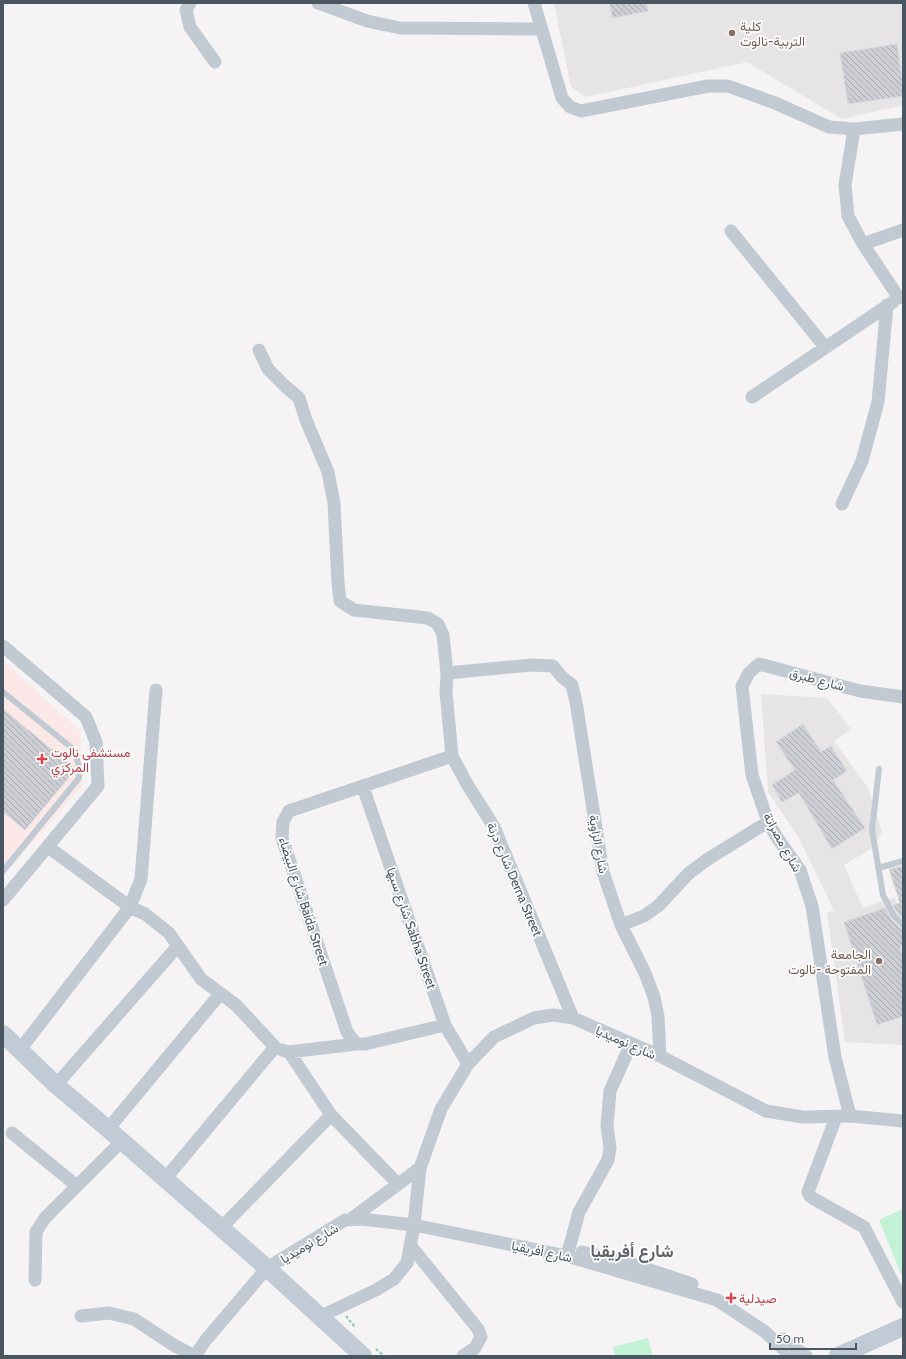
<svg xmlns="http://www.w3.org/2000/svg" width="906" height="1359" font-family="Cabin,Vazirmatn,sans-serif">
  <defs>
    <pattern id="building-back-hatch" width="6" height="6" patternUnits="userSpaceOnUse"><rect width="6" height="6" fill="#cdcfd5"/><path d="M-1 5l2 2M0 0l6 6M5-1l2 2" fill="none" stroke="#a8abb0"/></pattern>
  </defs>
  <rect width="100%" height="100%" fill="#f5f3f3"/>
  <path fill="#e6e4e5" d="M554 3H903V105L842 119 747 62 586 97 571 87Z
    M761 694 827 698 851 729 834 741 868 788 882 832 874 847 844 865 863 908 895 897 903 922V1045L845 1042 827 912 834 911 799 838 768 792Z"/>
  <path fill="#fce8e6" d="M3 661 80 731 82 786 3 876Z"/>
  <path fill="#c3f1d5" d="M903 1209V1279L879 1220Z
    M648 1338 653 1356H615L613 1347Z"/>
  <path fill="url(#building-back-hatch)" stroke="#d7d9de" d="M610 3H646L648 11 612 18Z
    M897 44 903 86V96L848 104 840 53Z
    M3 709 74 768 75 770 25 830 3 812Z
    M803 724 821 752 831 746 847 771 833 780 865 828 832 849 799 793 782 802 772 785 795 770 776 742Z
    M903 866V919L898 913 893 905 900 903 889 869Z
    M885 908 891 919 900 928 903 929V946L900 947 903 957V1016L877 1025 844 922Z"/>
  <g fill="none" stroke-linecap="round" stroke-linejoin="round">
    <path stroke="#7ad0a6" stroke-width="2" stroke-dasharray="3 2" stroke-linecap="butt" d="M346 1316 355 1327
      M376 1349 384 1356"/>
    <path stroke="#c1cad2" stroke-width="6" d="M3 692 72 748C78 758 80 766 79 778L3 871
      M879 769 872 830 883 895 894 916 903 925
      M878 868 903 861"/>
    <path stroke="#c1cad2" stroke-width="13" d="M190 3 186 10 190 27 215 62
      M318 3 367 21 400 28 541 29
      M534 3 562 98 570 107 581 111 708 86H728L775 103 829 127 854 129 903 124
      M854 129 845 185 848 216 863 244 899 298
      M731 231 825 347
      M863 244 903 230
      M259 350 268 369 285 386 299 398 306 420 328 472 334 503 338 583 340 601 354 610 428 618 438 624 443 635 447 673 446 692 452 756 467 784 494 827 573 1018
      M752 397 893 302
      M842 504 862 461 878 402 887 305
      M3 646 86 717 96 742 98 786 3 900
      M447 673 532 665 553 666 562 677 572 685 576 702 603 872 621 925 645 973 654 997 658 1016 660 1056
      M363 787 445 1025 468 1064
      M48 847 130 907 145 914 169 933 201 979 236 1005 275 1047 165 1179
      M621 925 644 916 658 906 689 873 708 859 768 822
      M445 1025 365 1044H356L347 1032 282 838 283 822 289 811 452 756
      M282 1050 289 1052 356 1044
      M19 1051 130 907 141 879 156 690
      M289 1052 331 1115 398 1184
      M56 1085 177 947
      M850 1116 835 1057 812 906 800 870 778 839 768 822 752 775 742 686 749 673 759 664 860 691 903 697
      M836 1117 808 1192 810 1196 814 1199 864 1227 903 1302
      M108 1129 220 994
      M12 1133 77 1186
      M351 1219 420 1168
      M221 1228 331 1115
      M410 1245 478 1329 481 1337 475 1348 463 1356
      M582 1252 626 1262 692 1284
      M567 1256 579 1212 608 1160 610 1148 607 1126 610 1091 631 1044
      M35 1280 36 1232 45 1218 122 1141
      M81 1316 109 1313 134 1319 172 1344 194 1356
      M319 1317 376 1290 394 1279 407 1263 414 1225 420 1168 441 1109 468 1064 494 1037 534 1018 553 1015 573 1018 660 1056 766 1111 803 1117 850 1116 903 1121
      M783 1339 806 1356
      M195 1356 205 1341 267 1268 345 1220 361 1219 414 1225 567 1256 717 1300 764 1331 791 1356"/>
    <path stroke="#c1cbd6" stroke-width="18" d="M3 1034 56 1085 108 1129 267 1268 363 1356
      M838 1356 903 1327"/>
  </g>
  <g fill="#8d6e63" stroke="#fff" stroke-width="1.5">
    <circle cx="732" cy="33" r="4"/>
    <circle cx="879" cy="961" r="4"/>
  </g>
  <g fill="#e0444e" stroke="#fff" stroke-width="1.5">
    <path d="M40 753h4v4h4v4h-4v4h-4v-4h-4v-4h4z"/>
    <path d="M729 1292h4v4h4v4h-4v4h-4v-4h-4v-4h4z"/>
  </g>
  <g text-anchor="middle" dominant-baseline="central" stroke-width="3.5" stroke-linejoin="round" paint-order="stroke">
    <g font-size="13" fill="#785e54" stroke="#fff" text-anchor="start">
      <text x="740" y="26">كلية<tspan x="740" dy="15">التربية-نالوت</tspan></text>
      <text x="871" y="954" text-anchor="end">الجامعة<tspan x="871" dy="15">المفتوحة -نالوت</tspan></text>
    </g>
    <g font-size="13" fill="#4a5661" stroke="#fff">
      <text transform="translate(817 679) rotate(15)">شارع طبرق</text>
      <text transform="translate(783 842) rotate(61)">شارع مصراتة</text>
      <text transform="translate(599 844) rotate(80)">شارع الزاوية</text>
      <text transform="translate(515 879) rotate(67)">شارع درنة Derna Street</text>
      <text transform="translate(304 901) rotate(72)">شارع البيضاء Baida Street</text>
      <text transform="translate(412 928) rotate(71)">شارع سبها Sabha Street</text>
      <text transform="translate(626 1042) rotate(24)">شارع نوميديا</text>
      <text transform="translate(309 1243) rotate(-31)">شارع نوميديا</text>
      <text transform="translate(542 1251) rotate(12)">شارع أفريقيا</text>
    </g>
    <g font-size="13" fill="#be3a42" stroke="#fff" text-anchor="start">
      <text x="51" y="752">مستشفى نالوت<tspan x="51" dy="15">المركزي</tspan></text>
      <text x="739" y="1298">صيدلية</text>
    </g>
    <g font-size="17" font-weight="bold" fill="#5f6368" stroke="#fff">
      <text x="632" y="1251">شارع أفريقيا</text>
    </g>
  </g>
  <rect width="906" height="1359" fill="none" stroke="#4a5661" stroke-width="8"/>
  <path d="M770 1343v6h86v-6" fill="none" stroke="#4a5661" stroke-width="2"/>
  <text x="776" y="1343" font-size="12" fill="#4a5661" stroke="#ffffff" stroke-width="3" paint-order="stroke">50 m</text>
</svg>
